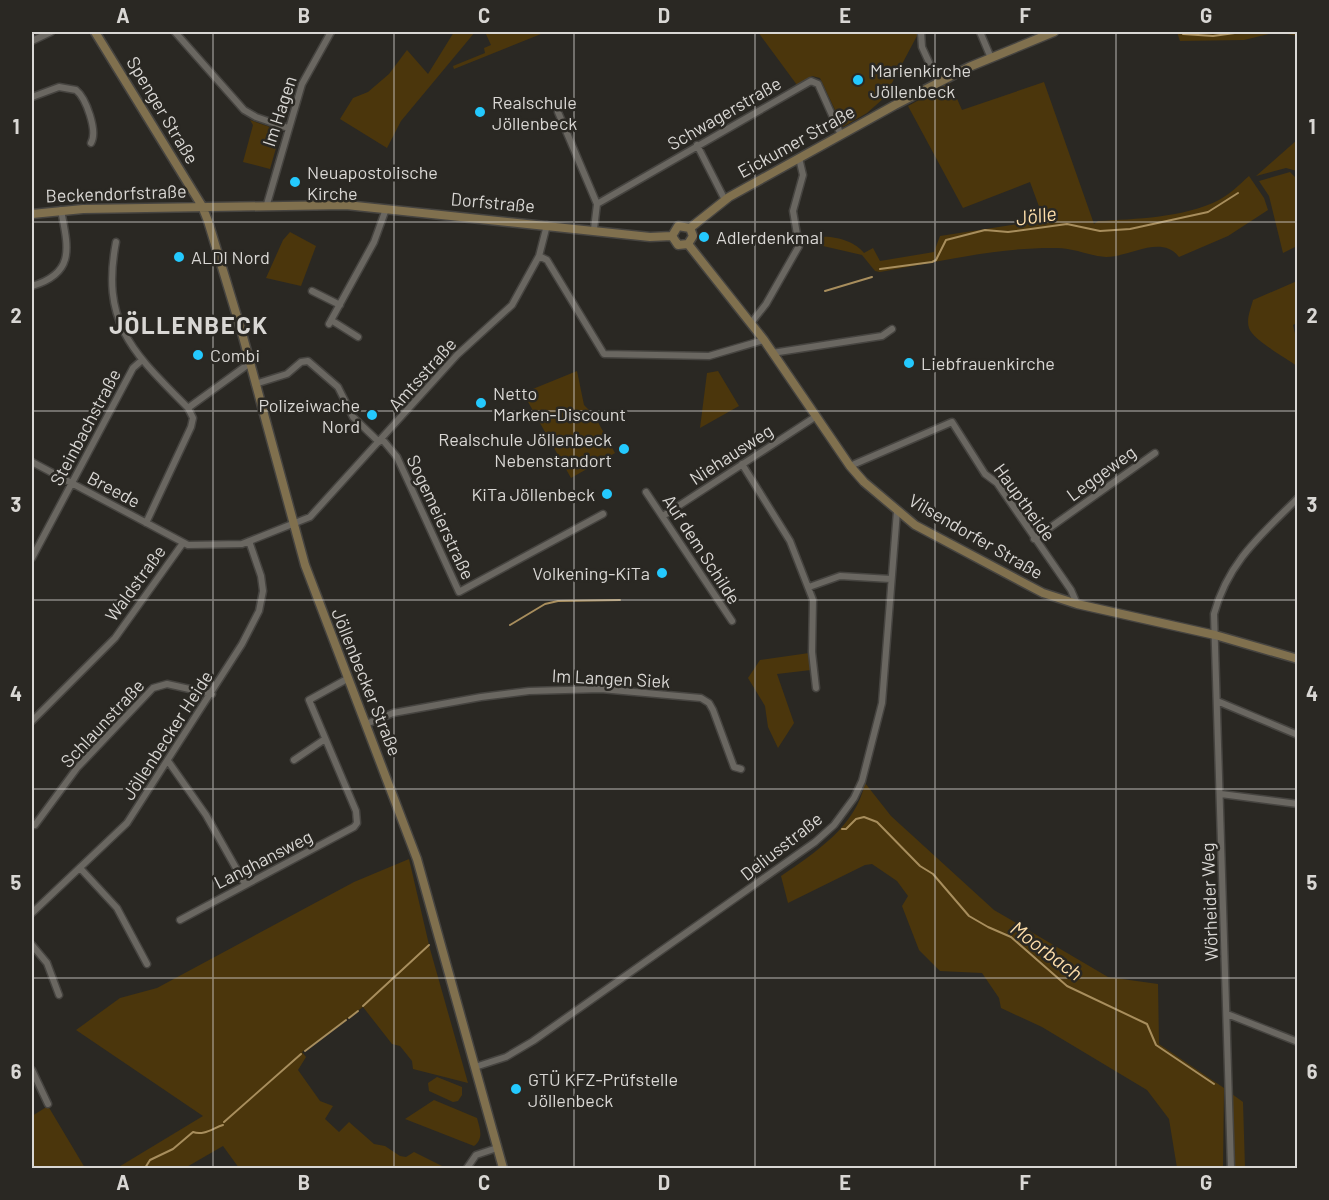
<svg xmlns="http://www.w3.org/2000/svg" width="1329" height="1200" font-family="Barlow,sans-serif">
  <rect width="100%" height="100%" fill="#2a2823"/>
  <path fill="#4b360c" d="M454 32H475L401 121 387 148 340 119 353 98 368 92 389 74 407 50 428 74Z
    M485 32H546L454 69 453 66 485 53 484 48 491 45Z
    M758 32H919L884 98 867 113 843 127 820 78 812 76 797 85Z
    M1177 32H1297L1298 36 1277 32 1244 40 1180 41Z
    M1044 82 1094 224 1098 221C1136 219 1183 218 1219 200 1230 194 1239 185 1249 176L1264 198 1268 210 1228 236 1179 257C1161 234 1130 257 1106 257 1090 256 1074 248 1057 248 998 247 938 262 880 272L875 271 862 255 810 243 808 240C824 232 854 239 864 253L873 248 880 261 934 252 940 236 1044 220 1030 182 963 208 908 106 950 83 962 110Z
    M250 120 270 127 277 133 278 141 270 169 243 162 253 125Z
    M1297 140V171L1286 168 1256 176Z
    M1290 172 1297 179V246L1283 253 1269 196 1259 181Z
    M290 232 316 246 301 286 266 278 283 240Z
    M1297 281V323L1293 325 1297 342V366C1286 358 1253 340 1249 328 1246 319 1251 308 1253 300Z
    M577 371 584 405 594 415 615 453 571 478 523 393Z
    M718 371 739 406 700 428 707 373Z
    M809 653 811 670 777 674 794 723 778 748 768 727 765 706 748 678 760 660Z
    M865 783 891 816 994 910 1108 977 1158 984 1159 1044 1224 1088 1223 1168H1177L1169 1119 1147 1090 1042 1027 1001 1008 999 998 982 973 940 971 919 950 902 906 908 896 897 881 872 864 865 865 788 903 781 876C816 852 856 826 865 783Z
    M409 859 430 949 468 1083 413 1069 412 1061 400 1046 392 1044 363 1007 302 1052 306 1057 298 1070 320 1101 333 1106 325 1119 339 1132 349 1122 374 1144 385 1146 400 1156 406 1157 414 1152 446 1168H239L223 1146 185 1168H117L203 1116 76 1030 120 998 157 988 354 882Z
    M437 1077 462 1087V1095L458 1101 453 1102 429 1091 428 1083Z
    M1232 1094 1243 1102 1245 1168H1235Z
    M434 1100 477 1118C480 1129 484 1138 474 1146L405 1119Z
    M48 1106 85 1168H32V1116Z"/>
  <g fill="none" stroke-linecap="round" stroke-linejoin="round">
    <path stroke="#a88e5d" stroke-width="2" d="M1183 34 1213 36 1242 32
      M880 269 932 262 936 260 946 240 985 230 1008 232 1067 224 1100 231 1130 229 1208 212 1238 193
      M825 291 872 277
      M510 625 545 604 558 601 620 600
      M842 829H846L856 819 864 817 877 822 920 866 933 874 969 916 988 927 1011 937 1067 986 1147 1024 1156 1045 1214 1084
      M363 1006 429 945
      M349 1018 358 1011
      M305 1051 346 1020
      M224 1122 301 1054
      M145 1168 150 1160 173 1149 193 1132C204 1136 213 1128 223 1125"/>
    <defs>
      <path id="street" d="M175 32 244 110 256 117 288 128
        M921 32 922 47 938 82
        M980 32 991 58
        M32 41 51 32
        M32 97 59 87 76 90C86 98 98 131 91 143
        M558 112 597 204 594 229
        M697 145 725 200
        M267 204 302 84 331 32
        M597 204 811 81 818 84 841 135
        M116 242C100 325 135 354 188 408L193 418 191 427 146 523
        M539 256 547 260 604 354 709 356 764 340
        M32 286C76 273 68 247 61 210
        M312 291 340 305
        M331 320 358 337
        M751 323 766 304 799 246 793 211 803 175 799 158
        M329 324 374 242 386 209
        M772 353 882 336 892 329
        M255 384 287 374 301 362 308 361 338 387 353 417 379 442
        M188 408 250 363
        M382 439 397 457 459 592 603 514
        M32 462 188 545 242 544 310 517 457 355 512 305 539 256 547 225
        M742 464 790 541 813 600 812 652 816 688
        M850 466 952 422 985 474 997 483 1071 590 1077 604
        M646 492 732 621
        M663 516 815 417
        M1034 539 1155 453
        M32 558 133 368 141 361
        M809 587 840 576 891 579
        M1217 701 1298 735
        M32 721 115 638 183 543
        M366 724 393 713 481 697 529 691 601 689 701 698 709 703 713 710 734 767 741 769
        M294 760 325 739
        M168 761 206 815 245 884
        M1221 794 1298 804
        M35 825 77 768 153 688 167 684 212 694
        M80 868 117 908 147 964
        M32 913 127 823 242 644 259 611 263 591 261 576 249 541
        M180 920 354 827 357 823 356 811 309 700 347 679
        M32 945 47 963 59 995
        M1227 1014 1298 1042
        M475 1067 506 1057 533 1041 815 842 834 825 854 798 862 781 882 703 897 511
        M32 1070 48 1104
        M467 1168 476 1155 497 1148
        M1231 1168 1214 614C1228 562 1261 535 1298 498"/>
      <path id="secondary" d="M95 32 202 206 208 221 242 333 305 565 417 859 503 1168
        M32 214 83 209 346 205 650 237 672 236
        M690 228 729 197 895 105 969 67 1054 32
        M672 236 678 226 690 228
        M672 236 678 245 688 244
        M688 244 764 340 850 466 864 482 915 525 1043 593 1077 604 1215 635 1298 659
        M688 244 693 236 690 228"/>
    </defs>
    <use href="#street" stroke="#464440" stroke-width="9"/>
    <use href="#secondary" stroke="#464440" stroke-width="11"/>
    <use href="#street" stroke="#6a6761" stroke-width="6"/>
    <use href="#secondary" stroke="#80704e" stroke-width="8"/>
  </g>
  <path fill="none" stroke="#d9d7d4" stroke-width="1.5" stroke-opacity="0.55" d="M213 32V1168M394 32V1168M574 32V1168M755 32V1168M935 32V1168M1116 32V1168M32 222H1298M32 411H1298M32 600H1298M32 789H1298M32 978H1298"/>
  <g fill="#24c9fe" stroke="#2a2823" stroke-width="2">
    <circle cx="858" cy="80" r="6"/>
    <circle cx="480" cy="112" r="6"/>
    <circle cx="295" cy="182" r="6"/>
    <circle cx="704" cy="237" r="6"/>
    <circle cx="179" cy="257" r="6"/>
    <circle cx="198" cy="355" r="6"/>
    <circle cx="909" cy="363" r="6"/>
    <circle cx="481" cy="403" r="6"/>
    <circle cx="372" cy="415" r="6"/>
    <circle cx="624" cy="449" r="6"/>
    <circle cx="607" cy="494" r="6"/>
    <circle cx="662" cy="573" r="6"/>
    <circle cx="516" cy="1089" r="6"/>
  </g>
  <g text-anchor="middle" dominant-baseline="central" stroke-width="5" stroke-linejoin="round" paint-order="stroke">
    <g font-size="18" fill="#d9d7d4" stroke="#2a2823" text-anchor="start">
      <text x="870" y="70">Marienkirche<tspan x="870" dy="21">Jöllenbeck</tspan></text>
      <text x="492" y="102">Realschule<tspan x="492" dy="21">Jöllenbeck</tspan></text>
      <text x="307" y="172">Neuapostolische<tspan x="307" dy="21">Kirche</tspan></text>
      <text x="716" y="237">Adlerdenkmal</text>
      <text x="191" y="257">ALDI Nord</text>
      <text x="210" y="355">Combi</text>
      <text x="921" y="363">Liebfrauenkirche</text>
      <text x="493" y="393">Netto<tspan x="493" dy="21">Marken-Discount</tspan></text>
      <text x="360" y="405" text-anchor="end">Polizeiwache<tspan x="360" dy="21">Nord</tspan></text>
      <text x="612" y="439" text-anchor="end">Realschule Jöllenbeck<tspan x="612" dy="21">Nebenstandort</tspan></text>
      <text x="595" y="494" text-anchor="end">KiTa Jöllenbeck</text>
      <text x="650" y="573" text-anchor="end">Volkening-KiTa</text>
      <text x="528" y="1079">GTÜ KFZ-Prüfstelle<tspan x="528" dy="21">Jöllenbeck</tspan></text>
    </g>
    <g font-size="18" fill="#d9d7d4" stroke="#2a2823">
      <text transform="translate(163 110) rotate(59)">Spenger Straße</text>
      <text transform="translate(279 111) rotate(-72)">Im Hagen</text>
      <text transform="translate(724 113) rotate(-30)">Schwagerstraße</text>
      <text transform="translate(796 141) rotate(-29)">Eickumer Straße</text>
      <text transform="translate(116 193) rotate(-2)">Beckendorfstraße</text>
      <text transform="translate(493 202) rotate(5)">Dorfstraße</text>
      <text transform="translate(422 374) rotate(-48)">Amtsstraße</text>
      <text transform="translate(85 427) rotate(-62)">Steinbachstraße</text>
      <text transform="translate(731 454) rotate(-33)">Niehausweg</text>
      <text transform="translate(1101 473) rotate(-36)">Leggeweg</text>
      <text transform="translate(114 489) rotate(28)">Breede</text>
      <text transform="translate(1025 502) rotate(54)">Hauptheide</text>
      <text transform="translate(441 517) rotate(65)">Sogemeierstraße</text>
      <text transform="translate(976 536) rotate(30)">Vilsendorfer Straße</text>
      <text transform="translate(702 549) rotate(57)">Auf dem Schilde</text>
      <text transform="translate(135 583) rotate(-54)">Waldstraße</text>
      <text transform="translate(611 678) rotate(3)">Im Langen Siek</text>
      <text transform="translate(367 682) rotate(68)">Jöllenbecker Straße</text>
      <text transform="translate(102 723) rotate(-47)">Schlaunstraße</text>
      <text transform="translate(167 735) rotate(-57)">Jöllenbecker Heide</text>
      <text transform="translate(781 846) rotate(-38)">Deliusstraße</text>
      <text transform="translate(263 859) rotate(-27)">Langhansweg</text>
      <text transform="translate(1209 902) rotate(-92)">Wörheider Weg</text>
    </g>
    <g font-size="20" font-style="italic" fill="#fedeaa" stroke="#2a2823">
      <text transform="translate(1036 215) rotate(-8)">Jölle</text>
      <text transform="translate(1047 950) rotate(37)">Moorbach</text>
    </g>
    <g font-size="24" font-weight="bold" letter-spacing="1.5" fill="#d9d7d4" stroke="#2a2823">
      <text x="189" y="324">JÖLLENBECK</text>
    </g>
  </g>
  <rect width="1329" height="1200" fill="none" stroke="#2a2823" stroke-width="66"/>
  <rect x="33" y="33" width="1263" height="1134" fill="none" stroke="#d9d7d4" stroke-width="2"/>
  <g font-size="20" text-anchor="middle" font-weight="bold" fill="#d9d7d4">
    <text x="123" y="23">A</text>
    <text x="304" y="23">B</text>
    <text x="484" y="23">C</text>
    <text x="664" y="23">D</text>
    <text x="845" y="23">E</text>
    <text x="1025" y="23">F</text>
    <text x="1206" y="23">G</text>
    <text x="16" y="134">1</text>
    <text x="1312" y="134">1</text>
    <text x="16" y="323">2</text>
    <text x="1312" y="323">2</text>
    <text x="16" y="512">3</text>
    <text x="1312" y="512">3</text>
    <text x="16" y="701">4</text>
    <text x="1312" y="701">4</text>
    <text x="16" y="890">5</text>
    <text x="1312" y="890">5</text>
    <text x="16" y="1079">6</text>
    <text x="1312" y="1079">6</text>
    <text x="123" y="1190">A</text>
    <text x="304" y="1190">B</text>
    <text x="484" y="1190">C</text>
    <text x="664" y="1190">D</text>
    <text x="845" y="1190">E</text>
    <text x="1025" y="1190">F</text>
    <text x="1206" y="1190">G</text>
  </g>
</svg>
